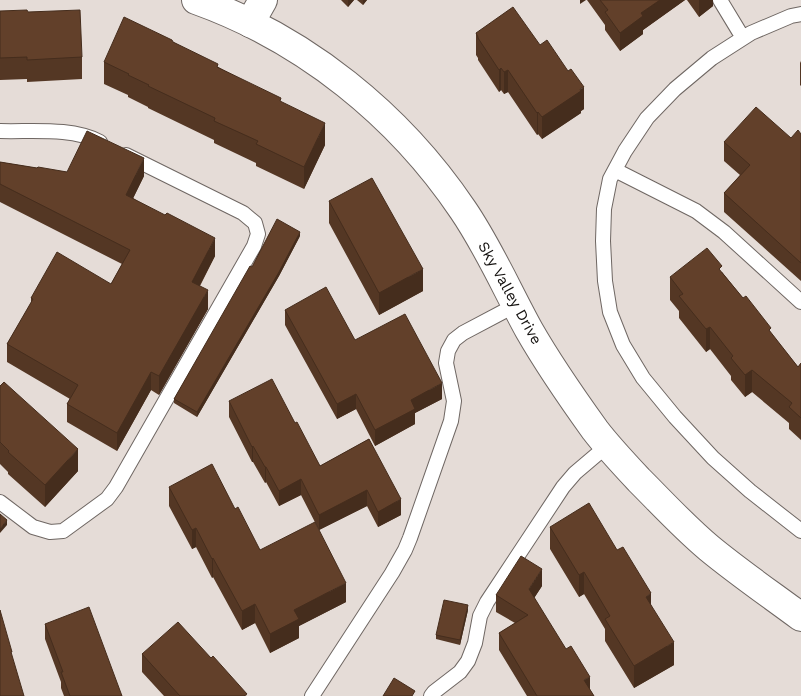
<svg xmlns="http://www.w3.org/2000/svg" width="801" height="696" font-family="'Work Sans',sans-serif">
  <rect width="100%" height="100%" fill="#e5dcd7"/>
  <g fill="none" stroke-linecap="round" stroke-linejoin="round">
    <defs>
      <path id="lane" d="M720 0 743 38
        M801 14 791 16 751 33 712 58 675 89 647 118 625 151 610 179 604 209 603 241 605 281 610 312 623 345 643 378 675 417 713 458 750 491 801 531
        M0 131C32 132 71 127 100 142
        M615 170 696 211 724 232 801 302
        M0 502 33 527 50 532 63 531 107 499 116 487 254 246 258 234 255 223 243 213 126 155
        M312 696 392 573 405 550 410 538 451 421 454 401 446 363 448 351 454 340 463 333 516 305
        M431 696 434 692 460 672 468 661 475 643 480 616 487 602 563 487 575 473 608 445"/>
      <path id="street" d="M250 23 263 0"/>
      <path id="secondary" d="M196 0C305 39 399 115 463 210 489 248 507 290 529 330 549 365 572 398 595 430 608 447 624 464 639 480 662 503 684 527 709 548 738 572 770 594 801 617"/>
    </defs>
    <use href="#lane" stroke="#6f6763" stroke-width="16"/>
    <use href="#street" stroke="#6f6763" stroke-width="30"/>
    <use href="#secondary" stroke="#6f6763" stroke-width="30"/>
    <use href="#lane" stroke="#fff" stroke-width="14"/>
    <use href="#street" stroke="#fff" stroke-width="28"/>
    <use href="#secondary" stroke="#fff" stroke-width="28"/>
  </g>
  <path fill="#543724" d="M341 0H354L348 7Z
    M357 0H367L363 5Z
    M587 0H685L643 30V34L620 51 605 30V25Z
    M687 0H713V6L699 17Z
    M0 11 28 12 82 57V79L27 82V79L0 80Z
    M476 33 584 109 581 111V113L542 139 538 134 537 135 508 92 504 94 501 90 499 92 478 60V58L476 55Z
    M173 42 281 102 325 145 304 189 256 166V163L214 143V140L148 108V107L128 97V95L104 84V62Z
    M801 61V86L800 85V63Z
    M801 134V281L724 212V193L740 175 724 161V142L791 138Z
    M0 162 37 168 67 172 144 176 133 198 215 256 200 286 208 309 159 395 151 390 117 451 67 422V404L70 399 7 362V344L31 303V298L111 284 122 264 0 202Z
    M329 201 423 291 379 315 329 223Z
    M300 236 279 276 197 417 174 403V399L252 267Z
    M722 272 798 367 801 363V440L789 429V423L752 392 745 397 731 380V376L710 349 706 352 679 318V311L670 300V277Z
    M285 310 355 340 442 399 415 413V424L375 446 356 409 337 419 285 325Z
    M0 386 78 471 45 507 8 474V472L0 464Z
    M229 401 295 423 320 466 369 439 401 515 378 527 367 506 319 530 301 495 279 506 266 482 265 483 253 462H252L229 417Z
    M169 487 235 509 260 550 346 602 299 626V638L270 653 255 623 242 630 213 577 212 578 196 547 192 549 169 506Z
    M550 527 617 550 651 605 674 665 634 688 605 641V629L584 594 579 597 550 549Z
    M542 586 534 598 594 696H527L499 650V633L515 623 496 612V595Z
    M468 610 460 645 436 639V635Z
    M45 624 122 696H64L61 688V682L45 639Z
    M142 654 247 696H164L142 672Z"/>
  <path fill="#452d1d" d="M348 0H354L348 7Z
    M363 0H367L363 5Z
    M580 0H586L580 4Z
    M660 0H685L643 30V34L620 51V33L641 13Z
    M699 0H713V6L699 17Z
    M501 68V90L499 92V70Z
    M508 70V92L504 94V72Z
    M584 87V109L581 111V113L542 139V117Z
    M538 112V134L537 135V113Z
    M325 123V145L304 189V167Z
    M144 158V176L126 213V195Z
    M300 232V236L279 276 197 417V412Z
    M215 238V256L192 300V282Z
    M423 269V291L379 315V293Z
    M208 290V309L159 395V376Z
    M710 327V349L706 352V329Z
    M752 370V392L745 397V375Z
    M151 372V390L117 451V433Z
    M442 383V399L415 413V424L375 446V430L411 400Z
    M356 394V409L337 419V404Z
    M253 446V462H252V447Z
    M78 449V471L45 507V485Z
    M265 467H266V482L265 483Z
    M301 479V495L279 506V491Z
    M367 490V506L319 530V515Z
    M401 499V515L378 527V512Z
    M7 520V525L0 533V529Z
    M196 528V547L192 549V530Z
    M213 558V577L212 578V559Z
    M542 569V586L529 606V589Z
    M584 572V594L579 597V575Z
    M346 583V602L299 626V638L270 653V634L294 610Z
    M651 593V615L646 597Z
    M255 604V623L242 630V611Z
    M468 605V610L460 645V640Z
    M674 642V665L634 688V666Z
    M590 677V694L584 680Z"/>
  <path fill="#62402a" stroke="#452d1d" d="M600 0H660L641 13 643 16 620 33 605 12 608 10Z
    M513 7 540 45 547 40 568 71 571 69 584 87 580 89 581 91 542 117 538 112 537 113 508 70 504 72 501 68 499 70 478 38V37L476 33Z
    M27 10 28 12 80 10 82 57 27 60V57L0 58V11Z
    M124 17 172 40 173 42 218 64 217 67 281 98 280 101 325 123 304 167 256 144 258 141 214 121 215 118 148 86 149 85 128 75 129 74 104 62Z
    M756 107 791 138 798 130 801 134V263L724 193 750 165 724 142Z
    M87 131 144 158 126 195 165 215 167 213 215 238 192 282 208 290 159 376 151 372 117 433 67 404 78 385 7 344 33 299 31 298 57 252 111 284 130 250 0 184V162L37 168 38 167 67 172Z
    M372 178 423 269 379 293 329 201Z
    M277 219 300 232 279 272 197 412 174 399 250 266 252 267Z
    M707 248 722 266 719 269 743 298 746 296 771 328 769 330 798 367 801 363V418L789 407 792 403 752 370 745 375 731 358 733 356 710 327 706 329 679 296 683 294 670 277Z
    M326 287 355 340 405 314 442 383 411 400 415 409 375 430 356 394 337 404 285 310Z
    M272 379 295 423 297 422 320 466 369 439 401 499 378 512 367 490 319 515 301 479 279 491 266 467H265L253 446 252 447 229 401Z
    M4 382 78 449 45 485 8 452 9 451 0 442V386Z
    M212 464 235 509 238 507 260 550 315 522 346 583 294 610 299 619 270 634 255 604 242 611 213 558 212 559 196 528 192 530 169 487Z
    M589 503 617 550 623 547 651 593 646 597 674 642 634 666 605 619 610 616 584 572 579 575 550 527Z
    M0 514 7 520 0 529Z
    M521 556 542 569 529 589 566 649 571 646 590 677 584 680 594 696H537L499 633 528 615 496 595Z
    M444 600 468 605 460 640 436 635Z
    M89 607 122 696H70L61 672H63L45 624Z
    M0 610 12 652H11L24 696H0Z
    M178 622 211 658 213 656 247 694 244 696H180L142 654Z
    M394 678 415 691 412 696H383Z"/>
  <g text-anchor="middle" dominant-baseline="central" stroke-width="5" stroke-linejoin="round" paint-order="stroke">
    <g font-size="15" fill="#14110f" stroke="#fff">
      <text transform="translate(510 293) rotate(61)">Sky Valley Drive</text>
    </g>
  </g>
</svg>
